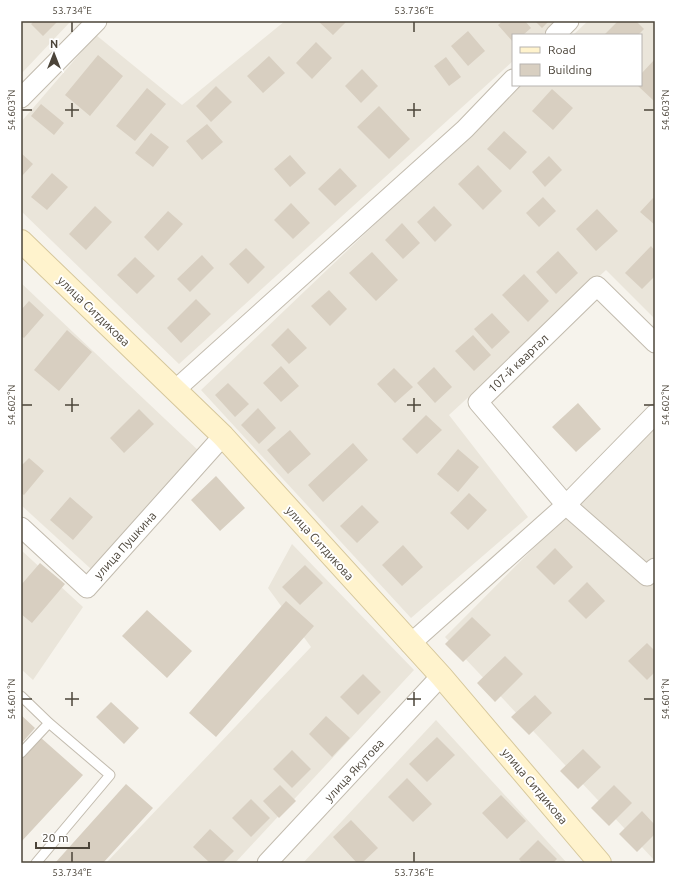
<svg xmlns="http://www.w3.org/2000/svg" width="676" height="884" font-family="Ubuntu,sans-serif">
  <rect width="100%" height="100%" fill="#f6f3ec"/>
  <path fill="#eae5da" d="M21 21H71L21 74Z
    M285 21H557L542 35H513V61L179 364 21 211V122L96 35 182 105Z
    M588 21H655V319L606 270 449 415 528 517 411 618 201 390 521 85H641V35H573Z
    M21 283 201 453 91 569 21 505Z
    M655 426V861L445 637Z
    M292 544 414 670 235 863H106L311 647 268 588Z
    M21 550 83 607 33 680 21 669Z
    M436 720 567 863H303Z"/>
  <path fill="#d8cfc1" d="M34 21H58L43 36 31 24Z
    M318 21H347L333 35Z
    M503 21H525L531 28 523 35H513V42L498 25Z
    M535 21H549L542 28Z
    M618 21H636L644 29 638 35H607L605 34Z
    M468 31 485 51 468 66 451 46Z
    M316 42 332 58 312 79 296 63Z
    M98 55 123 76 90 116 65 95Z
    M269 56 285 73 263 93 247 76Z
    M446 57 461 77 449 86 434 66Z
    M655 59V100L654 101 637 85H641V74Z
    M362 69 378 86 361 103 345 86Z
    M216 86 232 102 211 122 196 106Z
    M147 88 166 104 135 141 116 126Z
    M552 89 573 108 553 130 532 111Z
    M41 104 64 123 54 135 31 116Z
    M379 106 410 139 389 159 357 127Z
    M207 124 223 142 202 160 186 141Z
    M504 131 527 152 510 170 487 149Z
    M151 133 169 147 153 167 135 153Z
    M21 153 33 164 21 177Z
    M290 155 306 173 290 187 274 169Z
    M549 156 562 170 545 187 532 172Z
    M478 165 502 191 483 210 458 184Z
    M340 168 357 186 335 206 318 189Z
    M52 173 68 187 47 210 31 197Z
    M543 197 556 211 539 227 526 213Z
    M653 198 655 199V225L640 212Z
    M291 203 310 223 293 239 274 220Z
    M95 206 112 222 86 250 69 234Z
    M434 206 452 225 435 242 417 222Z
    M597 209 618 231 596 251 576 229Z
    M168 211 183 224 158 251 144 237Z
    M402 223 420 243 403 259 385 240Z
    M651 246 655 251V276L642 289 625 273Z
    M246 248 265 267 248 284 229 264Z
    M558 251 578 273 556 294 536 272Z
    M372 252 398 280 376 301 349 273Z
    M202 255 214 268 190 292 177 279Z
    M135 257 155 276 137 294 117 275Z
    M524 274 549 301 528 322 502 295Z
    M329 290 347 309 330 326 311 306Z
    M196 299 211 314 181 343 167 328Z
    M29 301 44 315 24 338 21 336V310Z
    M492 313 510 332 492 349 474 329Z
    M288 328 307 348 289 364 271 345Z
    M67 330 92 352 59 391 34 370Z
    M473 335 491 355 474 371 455 351Z
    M281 366 299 386 281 402 263 383Z
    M434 367 452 387 435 403 417 383Z
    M394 368 413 387 395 403 377 384Z
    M228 383 249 404 235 417 215 395Z
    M578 403 601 429 576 452 552 427Z
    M258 408 276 428 259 444 241 425Z
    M139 409 154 424 124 453 110 438Z
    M426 415 442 430 417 454 402 439Z
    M290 430 311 454 288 474 267 450Z
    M353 443 368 460 323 502 308 485Z
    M458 449 479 467 458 492 437 474Z
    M29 458 44 471 24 495 21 493V466Z
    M216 476 245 508 220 531 191 500Z
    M469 493 487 510 468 530 450 513Z
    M70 497 93 517 73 540 50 520Z
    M362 505 379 522 357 543 340 526Z
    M403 545 423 567 402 586 382 565Z
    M555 548 573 567 554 585 536 567Z
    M40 563 65 584 32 623 21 614V585Z
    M305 565 323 583 300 605 282 587Z
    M587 582 605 601 586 619 568 601Z
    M286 601 314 626 216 737 189 713Z
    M147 610 192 651 167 678 122 636Z
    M472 617 491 635 463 662 445 644Z
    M647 643 655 651V672L647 680 628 661Z
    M505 656 523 674 495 702 477 683Z
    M363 674 381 692 358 715 340 697Z
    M535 695 552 713 529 735 511 717Z
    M111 702 139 728 124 744 96 717Z
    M21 715 35 728 21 744Z
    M326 716 350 738 332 757 309 734Z
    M40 737 83 775 21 842V758Z
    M437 737 455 755 427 782 409 764Z
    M583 749 601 767 578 789 560 771Z
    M292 750 311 769 292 788 273 769Z
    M407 778 432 804 413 822 388 797Z
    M126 784 153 808 103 863H55Z
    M280 785 296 801 279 818 263 801Z
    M614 785 632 803 609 826 591 808Z
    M501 795 526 821 507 839 482 813Z
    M251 799 270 818 251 837 232 818Z
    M642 811 655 825V834L637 852 619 834Z
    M351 820 378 848 362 863H357L333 837Z
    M210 829 234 851 222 863H210L193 847Z
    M538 840 557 859 553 863H522L519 859Z"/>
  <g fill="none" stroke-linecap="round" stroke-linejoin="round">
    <defs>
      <path id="lane" d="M21 696 49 723 110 775 36 863
        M21 753 49 723"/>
      <path id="street" d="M555 35 569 21
        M21 98 97 21
        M655 343 597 286 478 402 566 505 647 576 655 568
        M175 390 465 129 513 79
        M21 527 87 588 223 436
        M410 644 566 505 655 414
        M267 863 441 676"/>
      <path id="secondary" d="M21 241 223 436 441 676 600 863"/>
    </defs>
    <use href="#lane" stroke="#c2bbae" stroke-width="11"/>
    <use href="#street" stroke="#c2bbae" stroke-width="21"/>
    <use href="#secondary" stroke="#d6c79b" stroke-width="24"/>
    <use href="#lane" stroke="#fff" stroke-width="9"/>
    <use href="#street" stroke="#fff" stroke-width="19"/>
    <use href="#secondary" stroke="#fff3cd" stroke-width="22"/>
  </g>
  <path fill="none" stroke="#4b4439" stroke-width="1.5" d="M72 22V32M414 22V32M72 103V117M414 103V117M22 110H32M65 110H79M407 110H421M644 110H654M72 398V412M414 398V412M22 405H32M65 405H79M407 405H421M644 405H654M72 692V706M414 692V706M22 699H32M65 699H79M407 699H421M644 699H654M72 852V862M414 852V862"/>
  <g text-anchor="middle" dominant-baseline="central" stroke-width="4" stroke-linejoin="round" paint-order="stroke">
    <g font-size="12" fill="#4b4439" stroke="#fff">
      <text transform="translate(94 311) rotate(44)">улица Ситдикова</text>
      <text transform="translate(518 363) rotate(-44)">107-й квартал</text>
      <text transform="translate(320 543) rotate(48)">улица Ситдикова</text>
      <text transform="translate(125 545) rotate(-48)">улица Пушкина</text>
      <text transform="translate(354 770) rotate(-47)">улица Якутова</text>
      <text transform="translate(535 786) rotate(50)">улица Ситдикова</text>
    </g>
  </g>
  <rect width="676" height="884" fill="none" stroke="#ffffff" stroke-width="44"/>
  <rect x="512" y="34" width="130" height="52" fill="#ffffff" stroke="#b7b4b0"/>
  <rect x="520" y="47" width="20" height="6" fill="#fff3cd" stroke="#b7b4b0"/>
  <text x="548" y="54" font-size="12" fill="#4b4439">Road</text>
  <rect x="520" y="64" width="20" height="12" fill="#d8cfc1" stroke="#b7b4b0"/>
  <text x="548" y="74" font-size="12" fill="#4b4439">Building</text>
  <g transform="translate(54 54)" stroke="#ffffff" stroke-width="3" paint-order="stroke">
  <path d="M0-3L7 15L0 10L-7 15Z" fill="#4b4439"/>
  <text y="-6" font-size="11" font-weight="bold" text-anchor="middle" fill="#4b4439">N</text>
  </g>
  <path d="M36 842v6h53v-6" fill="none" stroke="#4b4439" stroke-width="2"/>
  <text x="42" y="842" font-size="12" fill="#4b4439" stroke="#ffffff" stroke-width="3" paint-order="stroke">20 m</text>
  <rect x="22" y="22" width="632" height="840" fill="none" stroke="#4b4439" stroke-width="1.5"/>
  <g font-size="10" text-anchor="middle" fill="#4b4439">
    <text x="72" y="14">53.734°E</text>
    <text x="414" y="14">53.736°E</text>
    <text transform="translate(11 110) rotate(-90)" y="4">54.603°N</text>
    <text transform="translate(665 110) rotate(-90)" y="4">54.603°N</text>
    <text transform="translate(11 405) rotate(-90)" y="4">54.602°N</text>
    <text transform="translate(665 405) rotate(-90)" y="4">54.602°N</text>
    <text transform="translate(11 699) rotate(-90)" y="4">54.601°N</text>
    <text transform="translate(665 699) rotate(-90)" y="4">54.601°N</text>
    <text x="72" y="876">53.734°E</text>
    <text x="414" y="876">53.736°E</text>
  </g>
</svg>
